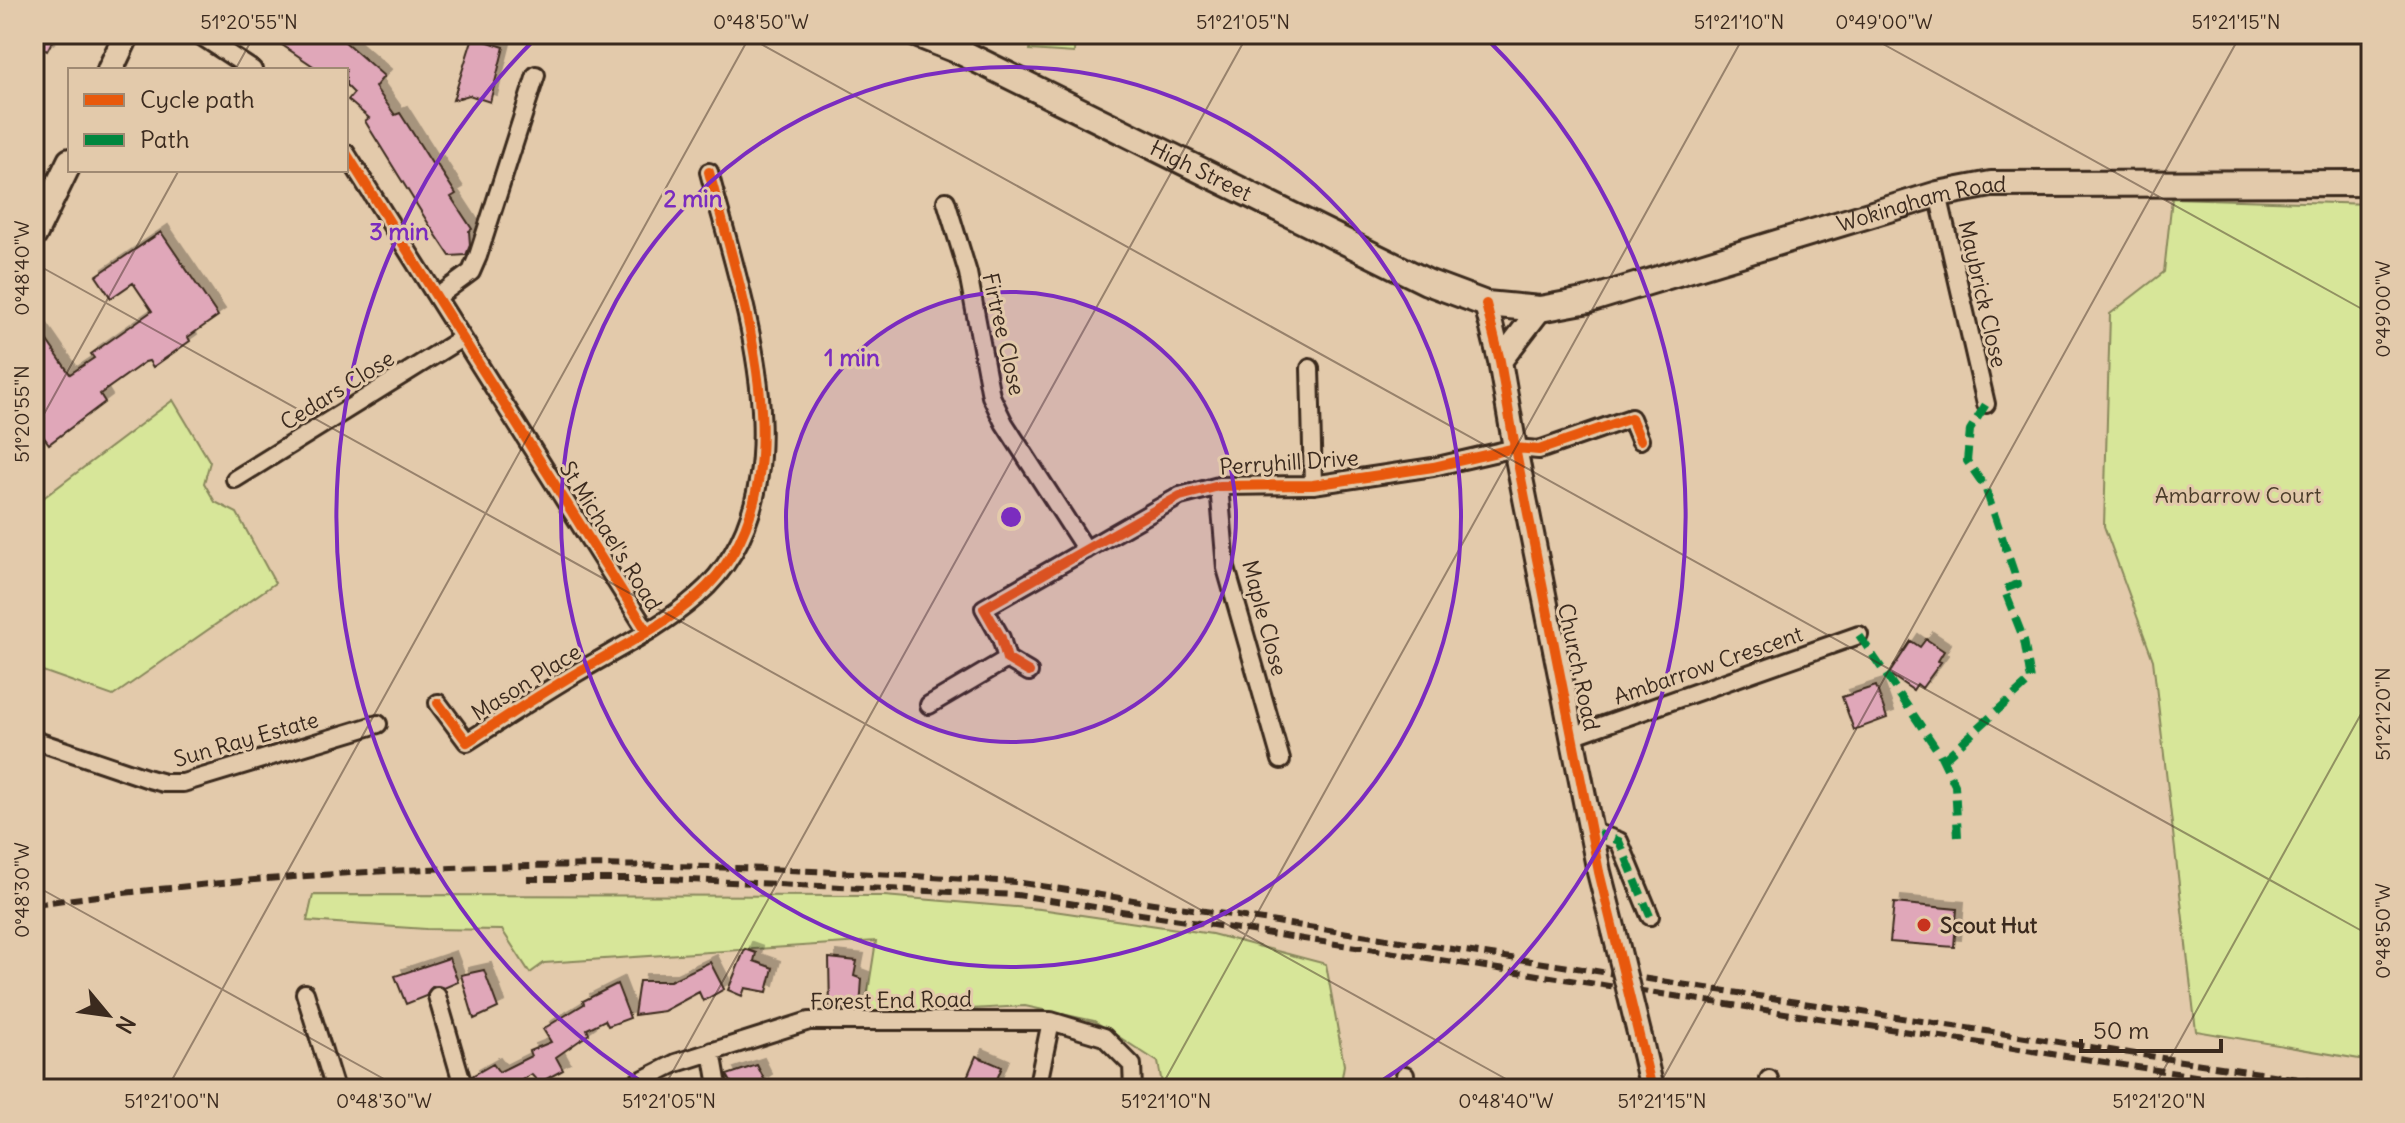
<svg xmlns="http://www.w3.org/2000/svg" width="2405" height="1123" font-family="Delius,sans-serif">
  <defs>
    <filter id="shadow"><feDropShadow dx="7" dy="-7" stdDeviation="0" flood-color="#0004"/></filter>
  </defs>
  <rect width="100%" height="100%" fill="#e3caab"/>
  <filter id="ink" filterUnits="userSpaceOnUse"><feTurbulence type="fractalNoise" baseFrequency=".0125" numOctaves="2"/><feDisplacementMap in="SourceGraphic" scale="16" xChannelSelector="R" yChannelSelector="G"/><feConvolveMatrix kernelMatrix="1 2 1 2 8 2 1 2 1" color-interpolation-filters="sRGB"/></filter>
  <g filter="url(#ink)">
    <path fill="#d7e699" stroke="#89885c" stroke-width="2" d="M1031 34H1075L1074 53 1030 50Z
      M2172 198 2371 204V1061L2196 1031 2153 660 2104 526 2110 314 2164 272Z
      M173 400 210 462 204 483 215 502 237 513 275 583 113 696 34 668V505Z
      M313 895 884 896 1040 909 1212 934 1326 964 1344 1065 1340 1089H1163L1158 1062 1094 1021 1025 1006 898 1013 865 1011 876 941 544 963 530 973 502 930 426 929 307 921Z"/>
    <path fill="#e0a7b9" stroke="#3b2a1e" stroke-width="2" filter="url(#shadow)" d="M34 34H56L47 51 34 45Z
      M266 34H336L384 76 375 87 395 115 400 113 433 165 436 163 456 194 451 197 472 229 469 231 470 245 466 255 450 256 430 226 371 131 365 121 369 118 348 100 354 93 346 85V70H319Z
      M473 37 504 47 490 102 469 95 453 100Z
      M161 232 218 316 188 337 190 341 153 367 149 361 145 362 100 394 105 402 49 444 34 424 44 418 34 404V322L70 374 94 358 91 354 152 311 133 283 111 298 96 276Z
      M1926 639 1944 651 1938 661 1941 662 1922 688 1917 684 1913 690 1889 674 1911 641 1920 647Z
      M1876 686 1887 718 1854 730 1842 697Z
      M1894 903 1957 909 1954 947 1890 942Z
      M745 949 756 953 754 961 773 968 767 992 745 988 742 996 728 990Z
      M449 958 458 982 444 988 433 986 426 996 406 1004 395 976Z
      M829 958 857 961 854 976 862 979 860 1008 830 1010Z
      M710 962 724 989 703 1001 699 992 664 1011 634 1015 639 981H670Z
      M484 970 498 1008 474 1019 461 975Z
      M617 984 630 1018 608 1026 605 1020 587 1029 589 1034 556 1057 563 1070 539 1083 531 1074 508 1089H475L472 1076 493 1064 499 1072 531 1056 529 1051 551 1042 543 1029 584 1004 583 1001Z
      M976 1056 1002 1067 993 1089H962Z
      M757 1065 765 1081 753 1089H735L727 1075Z"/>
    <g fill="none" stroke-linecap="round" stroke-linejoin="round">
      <defs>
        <path id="street" d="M198 34 253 70
          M346 153 647 631
          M1938 194 1986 404
          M946 201 968 273 991 396 1004 423 1086 550
          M437 297 471 272 478 256 536 75
          M1310 368 1313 485
          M235 479 462 338
          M1219 486 1226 568 1281 760
          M1029 672 1007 659 1001 638 984 608 1180 496 1219 486 1313 485 1433 467 1515 448 1539 450 1631 418 1640 440
          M438 703 467 742C506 717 545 691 585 668 623 646 664 625 697 596 815 494 742 298 709 172
          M929 705 1007 659
          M1572 736 1859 635
          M34 740 149 779 164 783H183L378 724
          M1591 831 1619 841 1650 916
          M305 993 335 1089
          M437 996 464 1089
          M712 1051 718 1086 717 1089
          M1405 1075 1407 1089
          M1769 1079 1771 1089
          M624 1089 676 1063 809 1021H1051L1104 1037 1132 1065 1133 1089
          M1037 1089 1051 1021"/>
        <path id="secondary" d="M1486 304 1500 361 1515 448 1599 872 1614 931
          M1500 361 1540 309
          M1640 1037 1652 1089"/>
        <g id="primary">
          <path id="s1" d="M916 34 959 51 1427 282 1486 304 1540 309 1589 300 1938 194 1991 184 2371 183"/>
          <path d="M110 70 127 34"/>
          <path d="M34 235 70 161"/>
        </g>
      </defs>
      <use href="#street" stroke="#3b2a1e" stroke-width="22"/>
      <use href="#secondary" stroke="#3b2a1e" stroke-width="28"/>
      <use href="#primary" stroke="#3b2a1e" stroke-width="30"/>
      <use href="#street" stroke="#e3caab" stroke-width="16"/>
      <use href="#secondary" stroke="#e3caab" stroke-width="22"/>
      <use href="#primary" stroke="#e3caab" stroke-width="24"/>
      <path stroke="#3b2a1e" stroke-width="6" stroke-dasharray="12 6" stroke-linecap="butt" d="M527 879H667L1017 895 2280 1089
        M34 904C245 876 459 862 672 866 787 869 901 875 1016 882L2364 1089"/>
      <defs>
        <path id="secondary-bridge" d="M1614 931 1640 1037"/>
      </defs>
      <use href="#secondary-bridge" stroke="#3b2a1e" stroke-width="28" stroke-linecap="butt"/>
      <use href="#secondary-bridge" stroke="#e3caab" stroke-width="22"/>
      <path stroke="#00873e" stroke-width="8" stroke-dasharray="16 8" stroke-linecap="butt" d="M1859 635 1940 754 1955 785 1958 837
        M1943 760 2031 680 2024 640 2004 589 2018 584 1985 487 1967 461 1970 430 1986 404
        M1591 831 1619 841 1650 916"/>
      <defs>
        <path id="cycleway" d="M346 153 647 631
          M1486 304 1500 361 1515 448 1599 872 1652 1089
          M1029 672 1007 659 1001 638 984 608 1180 496 1219 486 1313 485 1433 467 1515 448 1539 450 1631 418 1640 440
          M438 703 467 742C506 717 545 691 585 668 623 646 664 625 697 596 815 494 742 298 709 172"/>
      </defs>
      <use href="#cycleway" stroke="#e3caab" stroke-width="15"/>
      <use href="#cycleway" stroke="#e8590c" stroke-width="10"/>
    </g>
  </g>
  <path fill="none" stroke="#3b2a1e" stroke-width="2" stroke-opacity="0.45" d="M743 34 2371 936M1865 34 2371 314M235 70 255 34M34 263 1524 1089M34 432 179 170M34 885 402 1089M167 1089 751 34M663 1089 1248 34M1160 1089 1745 34M1657 1089 2241 34M2153 1089 2371 696"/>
  <circle cx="1011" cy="517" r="225" fill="#7b2cbf" fill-opacity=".12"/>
  <g fill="none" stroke="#7b2cbf" stroke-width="4">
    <circle cx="1011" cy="517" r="225"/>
    <circle cx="1011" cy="517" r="450"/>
    <path d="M648 1086A675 675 0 0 1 538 36M1484 36A675 675 0 0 1 1374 1086"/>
  </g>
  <circle fill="#c8321e" stroke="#e3caab" stroke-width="3" cx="1924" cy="925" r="8"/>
  <g text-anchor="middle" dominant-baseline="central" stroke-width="6" stroke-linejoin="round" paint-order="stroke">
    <g font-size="22" fill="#3b2a1e" stroke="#e3caab">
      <text stroke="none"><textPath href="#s1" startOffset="316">High Street</textPath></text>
      <text stroke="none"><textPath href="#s1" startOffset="1082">Wokingham Road</textPath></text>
      <text transform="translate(1983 294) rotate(77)">Maybrick Close</text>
      <text transform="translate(1004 334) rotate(77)">Firtree Close</text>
      <text transform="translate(337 390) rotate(-32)">Cedars Close</text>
      <text transform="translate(1289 462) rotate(-4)">Perryhill Drive</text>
      <text transform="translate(611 536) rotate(58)">St Michael's Road</text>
      <text transform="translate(1265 618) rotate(75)">Maple Close</text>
      <text transform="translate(1708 665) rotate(-19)">Ambarrow Crescent</text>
      <text transform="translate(1579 667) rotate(78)">Church Road</text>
      <text transform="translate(526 682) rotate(-32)">Mason Place</text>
      <text transform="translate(246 739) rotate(-16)">Sun Ray Estate</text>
      <text transform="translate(891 1000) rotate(-1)">Forest End Road</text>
    </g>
    <g font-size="22" fill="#4b3d2a" stroke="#e3caab">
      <text x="2238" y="495">Ambarrow Court</text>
    </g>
    <g font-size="22" font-weight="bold" fill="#3b2a1e" stroke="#e3caab" text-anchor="start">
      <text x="1940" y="925">Scout Hut</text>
    </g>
  </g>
  <circle cx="1011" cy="517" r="12" fill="#7b2cbf" stroke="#e3caab" stroke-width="4"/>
  <g font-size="24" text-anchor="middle" font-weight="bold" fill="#7b2cbf" stroke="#e3caab" stroke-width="6" stroke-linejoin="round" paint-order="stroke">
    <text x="693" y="207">2 min</text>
    <text x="399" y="240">3 min</text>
    <text x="852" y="366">1 min</text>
  </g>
  <rect width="2405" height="1123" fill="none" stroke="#e3caab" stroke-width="88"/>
  <rect x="68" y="68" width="280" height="104" fill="#e3caab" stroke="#a08a73" stroke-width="2"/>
  <rect x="84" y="94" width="40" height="12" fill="#e8590c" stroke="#a08a73" stroke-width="2"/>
  <text x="140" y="108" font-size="24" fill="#3b2a1e">Cycle path</text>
  <rect x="84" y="134" width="40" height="12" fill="#00873e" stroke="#a08a73" stroke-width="2"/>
  <text x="140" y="148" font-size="24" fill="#3b2a1e">Path</text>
  <g transform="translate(108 1015) rotate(119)" stroke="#e3caab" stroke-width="6" paint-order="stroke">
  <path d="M0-6L14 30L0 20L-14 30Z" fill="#3b2a1e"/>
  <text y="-12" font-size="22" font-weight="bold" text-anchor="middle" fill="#3b2a1e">N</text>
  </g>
  <path d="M2081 1039v12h140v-12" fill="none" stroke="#3b2a1e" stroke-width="4"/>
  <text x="2093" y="1039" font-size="24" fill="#3b2a1e" stroke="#e3caab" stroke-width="6" paint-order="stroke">50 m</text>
  <rect x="44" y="44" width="2317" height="1035" fill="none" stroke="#3b2a1e" stroke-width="3"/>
  <g font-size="20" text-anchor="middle" fill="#3b2a1e">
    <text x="249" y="29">51°20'55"N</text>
    <text x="761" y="29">0°48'50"W</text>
    <text x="1243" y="29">51°21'05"N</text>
    <text x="1739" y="29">51°21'10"N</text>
    <text x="1884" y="29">0°49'00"W</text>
    <text x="2236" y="29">51°21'15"N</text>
    <text transform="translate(22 268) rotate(-90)" y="7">0°48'40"W</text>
    <text transform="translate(2383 309) rotate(-90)" y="7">0°49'00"W</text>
    <text transform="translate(22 414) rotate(-90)" y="7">51°20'55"N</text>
    <text transform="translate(2383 714) rotate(-90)" y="7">51°21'20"N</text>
    <text transform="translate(22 890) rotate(-90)" y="7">0°48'30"W</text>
    <text transform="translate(2383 931) rotate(-90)" y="7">0°48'50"W</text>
    <text x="172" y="1108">51°21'00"N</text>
    <text x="384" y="1108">0°48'30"W</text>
    <text x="669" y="1108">51°21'05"N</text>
    <text x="1166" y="1108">51°21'10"N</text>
    <text x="1506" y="1108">0°48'40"W</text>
    <text x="1662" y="1108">51°21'15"N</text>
    <text x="2159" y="1108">51°21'20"N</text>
  </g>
</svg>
